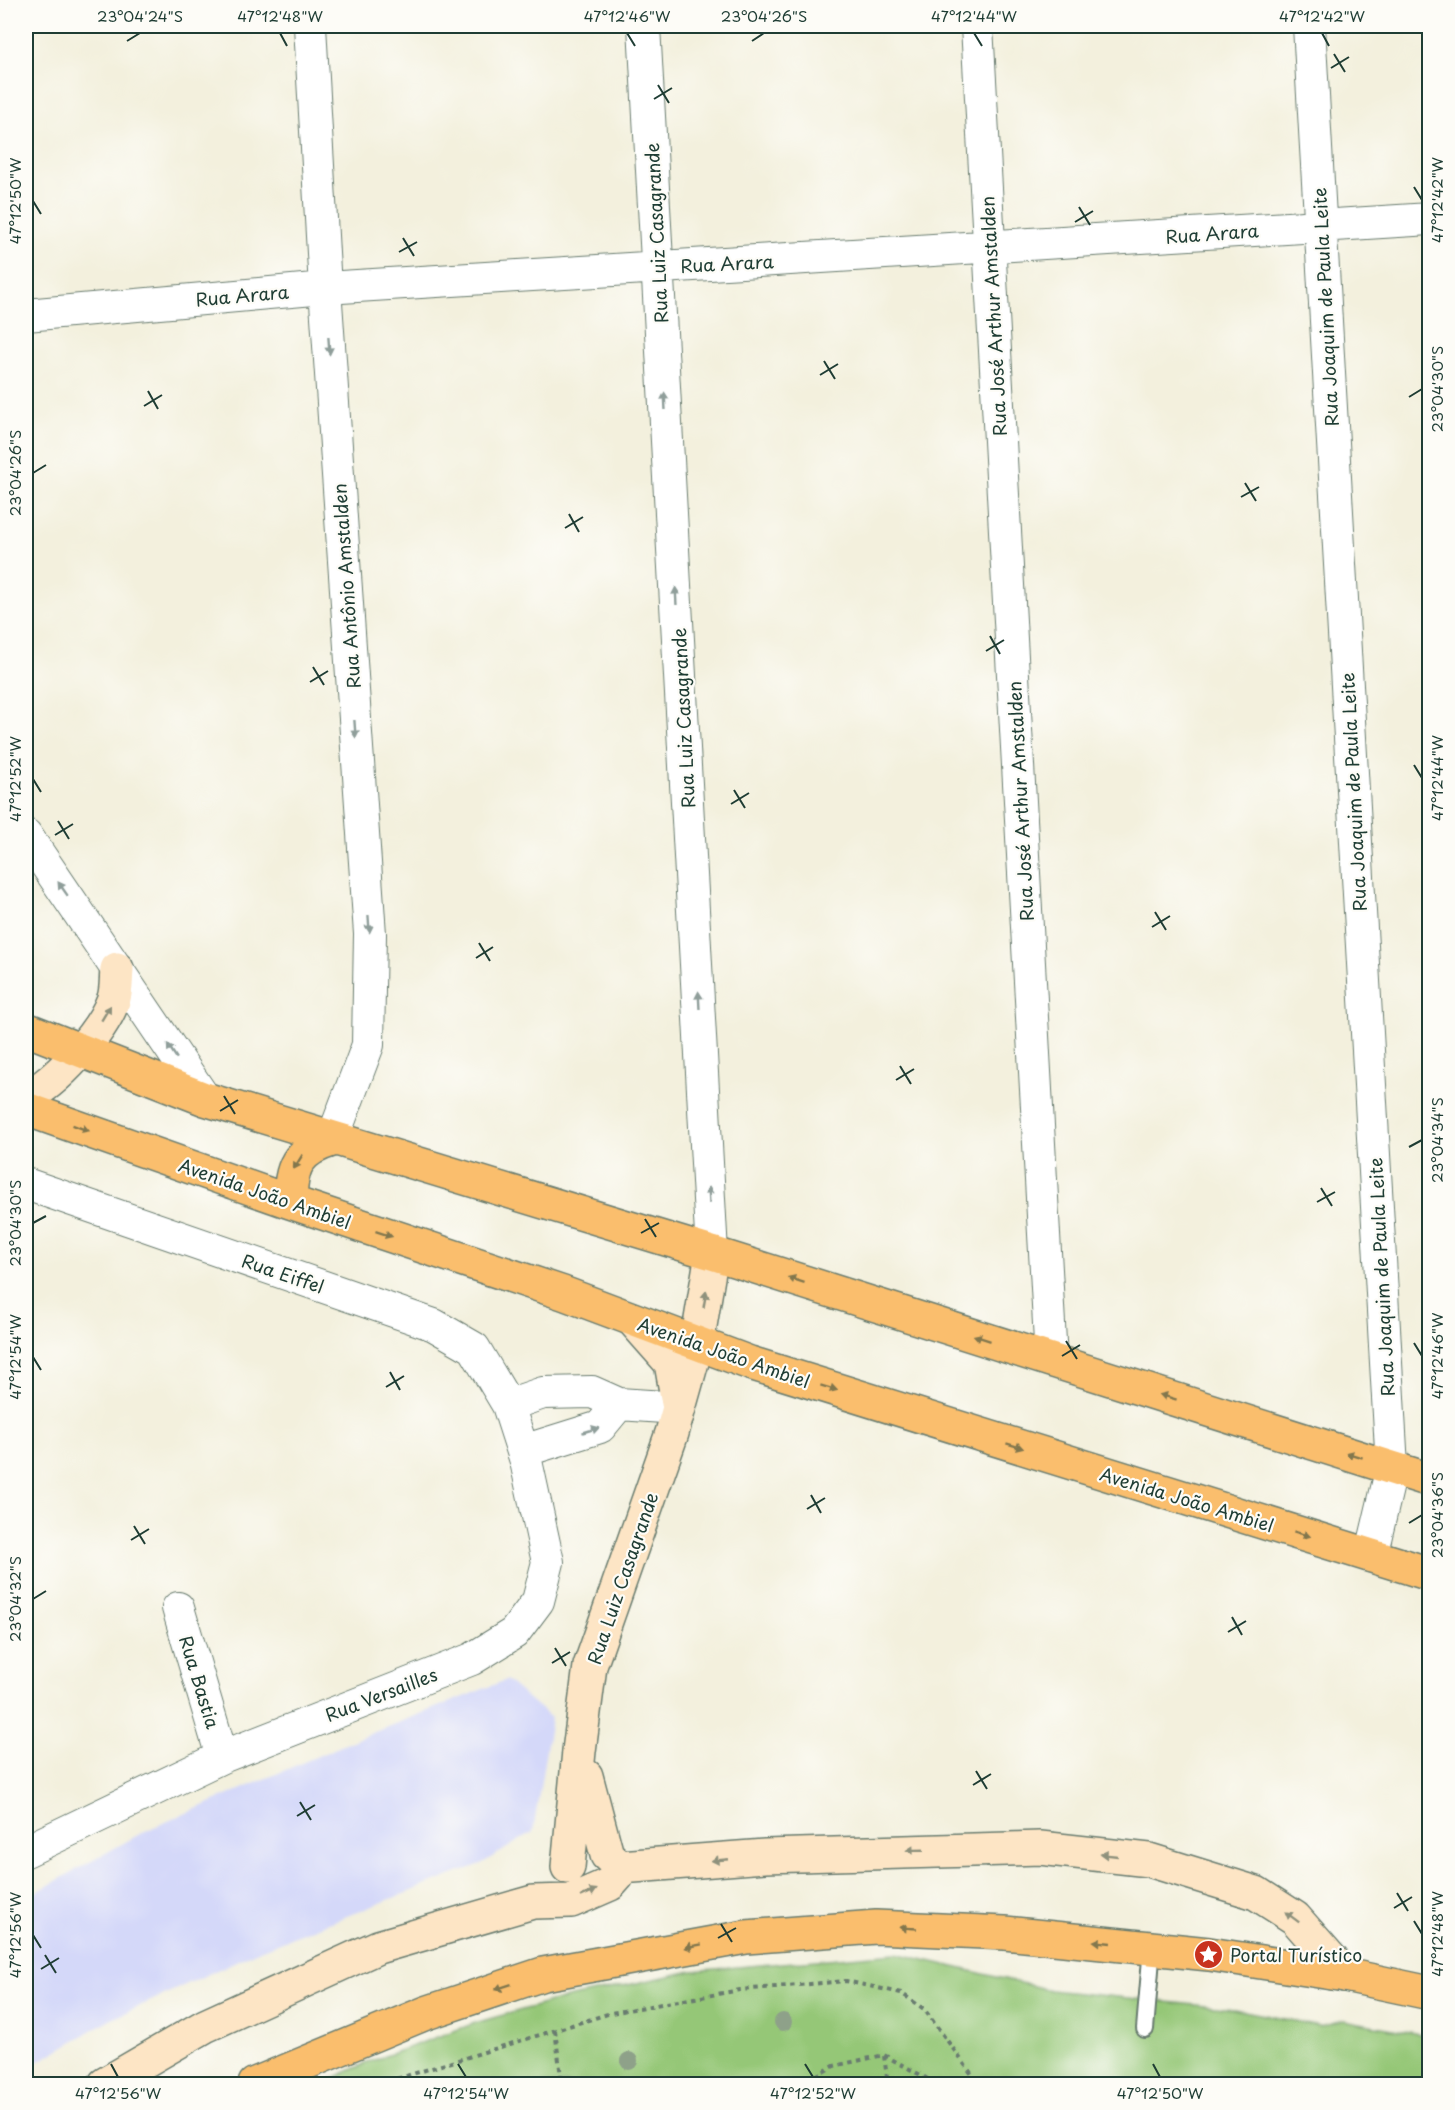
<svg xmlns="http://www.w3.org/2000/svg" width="1455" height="2110" font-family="'Playpen Sans',sans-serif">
  <rect width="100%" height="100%" fill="#fdfcf7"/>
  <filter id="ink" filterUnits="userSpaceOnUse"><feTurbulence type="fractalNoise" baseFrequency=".0167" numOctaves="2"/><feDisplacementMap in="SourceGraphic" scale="12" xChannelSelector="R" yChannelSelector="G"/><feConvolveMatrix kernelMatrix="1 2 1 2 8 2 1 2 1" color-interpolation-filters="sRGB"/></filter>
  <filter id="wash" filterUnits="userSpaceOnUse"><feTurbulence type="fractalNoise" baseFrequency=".008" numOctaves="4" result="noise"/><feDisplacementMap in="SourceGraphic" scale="24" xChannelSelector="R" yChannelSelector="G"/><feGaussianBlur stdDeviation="1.35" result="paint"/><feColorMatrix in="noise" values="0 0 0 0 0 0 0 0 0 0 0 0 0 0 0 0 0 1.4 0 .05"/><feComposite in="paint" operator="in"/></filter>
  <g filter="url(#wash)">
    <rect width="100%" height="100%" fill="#f3f0dd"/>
    <path fill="#d4d8f9" d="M506 1680 551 1718 533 1832 481 1864 262 1949 106 2022 26 2069V1898L145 1831 357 1739Z"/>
    <path fill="#95c777" stroke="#5a8256" stroke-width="1.5" d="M896 1953 1050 1990 1234 2009 1320 2026 1343 2020 1426 2035 1430 2038 1429 2084H320L369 2062 478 2022 558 2000 692 1971Z"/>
  </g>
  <g filter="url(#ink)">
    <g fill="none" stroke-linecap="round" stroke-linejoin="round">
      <defs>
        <path id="lane" d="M1145 2029 1152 1947"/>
        <path id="street" d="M310 26 325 288 370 934 368 1045 332 1140
          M644 26 712 1253
          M977 26 1051 1360
          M1309 26 1392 1467 1371 1556
          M26 315 325 288 1430 219
          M26 835 205 1099
          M26 1184 434 1325 474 1348 508 1405 526 1461 548 1562 538 1601 514 1633 472 1659 222 1757 26 1851
          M508 1405 543 1393 592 1392 619 1404 679 1408
          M523 1451 600 1427 619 1404
          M178 1608 222 1757"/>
        <path id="secondary" d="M26 1097C56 1083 101 1033 113 1001 117 992 116 979 117 969
          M633 1320 671 1363 678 1403
          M586 1776 607 1855
          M568 1867 579 1751 590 1666 672 1433 697 1344 712 1253
          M620 1867 765 1856 1040 1848 1149 1860 1256 1893 1295 1918 1345 1975
          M105 2084 205 2026 378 1947 533 1902 571 1901 610 1884 618 1875 620 1867 607 1855"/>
        <path id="primary" d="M26 1029 205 1099 712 1253 1430 1480
          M26 1109 290 1202 563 1293 750 1363 1430 1574
          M290 1202C291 1167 296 1151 332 1140
          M255 2084 426 2013 543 1974 746 1937 876 1927 1005 1933 1209 1954 1345 1975 1430 1993"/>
      </defs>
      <use href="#lane" stroke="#697c6f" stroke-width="20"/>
      <use href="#street" stroke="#697c6f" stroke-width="34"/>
      <use href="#secondary" stroke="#697c6f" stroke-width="36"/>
      <use href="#primary" stroke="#697c6f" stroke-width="36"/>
      <path stroke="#697c6f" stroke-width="4" stroke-dasharray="4.5 4.5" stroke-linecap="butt" d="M555 2030 562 2084
        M884 2056 888 2084
        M380 2084 611 2013 740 1990 846 1981 901 1993 924 2009 979 2084
        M800 2084 834 2066 884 2055 937 2084"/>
      <use href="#lane" stroke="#fff" stroke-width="16"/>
      <use href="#street" stroke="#fff" stroke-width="32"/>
      <use href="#secondary" stroke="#fde5c5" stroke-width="33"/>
      <use href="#primary" stroke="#fabe6d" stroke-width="33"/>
    </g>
    <g fill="#8ea189">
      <circle cx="783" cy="2022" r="9"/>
      <circle cx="629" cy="2061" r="9"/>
    </g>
    <defs><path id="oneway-solid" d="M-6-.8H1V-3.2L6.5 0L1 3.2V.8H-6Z" transform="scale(1.5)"/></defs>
    <g fill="#8f9e9a">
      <use href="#oneway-solid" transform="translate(329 346) rotate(86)"/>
      <use href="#oneway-solid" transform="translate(665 401) rotate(-93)"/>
      <use href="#oneway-solid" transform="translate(676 596) rotate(-93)"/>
      <use href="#oneway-solid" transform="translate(355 729) rotate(86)"/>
      <use href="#oneway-solid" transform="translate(63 889) rotate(-125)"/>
      <use href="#oneway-solid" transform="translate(369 924) rotate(86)"/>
      <use href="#oneway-solid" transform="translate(699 1000) rotate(-93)"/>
      <use href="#oneway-solid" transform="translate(172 1051) rotate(-123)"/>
      <use href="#oneway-solid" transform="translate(709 1195) rotate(-93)"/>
      <use href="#oneway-solid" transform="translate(591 1430) rotate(-17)"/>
    </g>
    <g fill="#8e917c">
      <use href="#oneway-solid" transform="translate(106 1013) rotate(-59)"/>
      <use href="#oneway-solid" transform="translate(705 1299) rotate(-80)"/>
      <use href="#oneway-solid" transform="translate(915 1850) rotate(178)"/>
      <use href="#oneway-solid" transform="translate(1109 1855) rotate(-174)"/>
      <use href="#oneway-solid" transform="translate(720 1860) rotate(175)"/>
      <use href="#oneway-solid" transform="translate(589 1893) rotate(-24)"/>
      <use href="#oneway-solid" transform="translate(1292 1917) rotate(-143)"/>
    </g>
    <g fill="#82774e">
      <use href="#oneway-solid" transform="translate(81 1128) rotate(20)"/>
      <use href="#oneway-solid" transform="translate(298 1162) rotate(122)"/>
      <use href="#oneway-solid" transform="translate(384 1234) rotate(18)"/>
      <use href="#oneway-solid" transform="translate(796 1280) rotate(-162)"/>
      <use href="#oneway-solid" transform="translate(982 1338) rotate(-162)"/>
      <use href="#oneway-solid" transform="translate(829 1388) rotate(17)"/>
      <use href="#oneway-solid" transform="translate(1168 1397) rotate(-163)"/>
      <use href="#oneway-solid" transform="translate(1015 1446) rotate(17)"/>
      <use href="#oneway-solid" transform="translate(1354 1455) rotate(-163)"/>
      <use href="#oneway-solid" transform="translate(1302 1534) rotate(17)"/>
      <use href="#oneway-solid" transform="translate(908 1928) rotate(-177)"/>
      <use href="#oneway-solid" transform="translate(1102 1942) rotate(-174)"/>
      <use href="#oneway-solid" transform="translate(693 1946) rotate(170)"/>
      <use href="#oneway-solid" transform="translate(503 1987) rotate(161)"/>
    </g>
  </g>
  <path fill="none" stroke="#1f3d34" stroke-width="2" d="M280 33 287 46M627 33 635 46M974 33 982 46M1322 33 1329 46M127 41 140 33M752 41 764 33M1334 54 1345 72M1331 68 1349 57M658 85 669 103M654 99 672 88M1414 187 1422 200M33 201 41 214M1079 207 1090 225M1075 222 1093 211M403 238 414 256M399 252 417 242M824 361 835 379M820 375 838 364M148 391 158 409M1409 397 1422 389M144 406 162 395M33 473 46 465M1245 483 1256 501M1241 497 1259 487M569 514 579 532M565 528 583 517M990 636 1000 654M986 651 1004 640M313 667 324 685M310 682 328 671M1414 765 1422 778M33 779 41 792M734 790 745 808M731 804 749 793M58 821 69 839M55 835 73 824M1155 912 1166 930M1152 927 1170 916M479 943 490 961M476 958 493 947M900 1066 911 1084M896 1080 914 1069M224 1096 235 1114M220 1111 238 1100M1409 1147 1422 1140M1321 1188 1332 1206M1317 1202 1335 1192M645 1219 656 1237M33 1223 46 1216M641 1233 659 1223M1066 1341 1077 1359M1414 1343 1422 1356M1062 1356 1080 1345M33 1357 41 1370M390 1372 400 1390M386 1387 404 1376M811 1495 821 1513M807 1509 825 1498M1409 1523 1422 1515M134 1526 145 1544M131 1540 149 1529M33 1599 46 1591M1232 1617 1242 1635M1228 1632 1246 1621M555 1648 566 1666M552 1663 570 1652M976 1771 987 1789M973 1785 991 1774M300 1802 311 1820M297 1816 315 1805M1397 1893 1408 1911M1394 1908 1412 1897M1414 1921 1422 1934M721 1924 732 1942M33 1935 41 1948M718 1938 736 1928M45 1955 56 1973M41 1969 59 1958M111 2064 118 2077M458 2064 466 2077M805 2064 813 2077M1153 2064 1160 2077"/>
  <defs>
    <symbol id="sight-disc" viewBox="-11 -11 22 22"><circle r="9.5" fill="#c8321e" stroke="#fdfcf7"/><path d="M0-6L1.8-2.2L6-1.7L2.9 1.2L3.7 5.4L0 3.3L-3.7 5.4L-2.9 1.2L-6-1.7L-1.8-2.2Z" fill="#fff"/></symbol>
  </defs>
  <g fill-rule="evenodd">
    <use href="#sight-disc" x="1192" y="1938" width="33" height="33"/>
  </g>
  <g text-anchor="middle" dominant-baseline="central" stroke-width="4.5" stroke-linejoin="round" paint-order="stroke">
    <g font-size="18" fill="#1f3d34" stroke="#fdfcf7">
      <text transform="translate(656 233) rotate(-93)">Rua Luiz Casagrande</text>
      <text transform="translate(1212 233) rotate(-4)">Rua Arara</text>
      <text transform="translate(727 263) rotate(-3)">Rua Arara</text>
      <text transform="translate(242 295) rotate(-5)">Rua Arara</text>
      <text transform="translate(1325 307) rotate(-93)">Rua Joaquim de Paula Leite</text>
      <text transform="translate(993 316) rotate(-93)">Rua José Arthur Amstalden</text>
      <text transform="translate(346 586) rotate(-94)">Rua Antônio Amstalden</text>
      <text transform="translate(683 718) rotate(-93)">Rua Luiz Casagrande</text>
      <text transform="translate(1353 792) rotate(-93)">Rua Joaquim de Paula Leite</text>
      <text transform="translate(1020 801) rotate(-93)">Rua José Arthur Amstalden</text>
      <text transform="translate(265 1193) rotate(19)">Avenida João Ambiel</text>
      <text transform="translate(283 1273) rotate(19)">Rua Eiffel</text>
      <text transform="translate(1381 1277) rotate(-93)">Rua Joaquim de Paula Leite</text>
      <text transform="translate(724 1352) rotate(19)">Avenida João Ambiel</text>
      <text transform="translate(1187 1499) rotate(17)">Avenida João Ambiel</text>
      <text transform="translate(622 1578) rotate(-71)">Rua Luiz Casagrande</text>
      <text transform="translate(200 1682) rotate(73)">Rua Bastia</text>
      <text transform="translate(381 1694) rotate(-21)">Rua Versailles</text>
    </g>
    <g font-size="18" fill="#1f3d34" stroke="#fdfcf7" text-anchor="start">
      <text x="1230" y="1954">Portal Turístico</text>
    </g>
  </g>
  <rect width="1455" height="2110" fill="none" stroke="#fdfcf7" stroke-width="66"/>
  <rect x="33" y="33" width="1389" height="2044" fill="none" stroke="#1f3d34" stroke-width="2"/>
  <g font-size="15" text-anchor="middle" fill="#1f3d34">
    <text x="140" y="22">23°04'24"S</text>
    <text x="280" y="22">47°12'48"W</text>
    <text x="627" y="22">47°12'46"W</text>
    <text x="764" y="22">23°04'26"S</text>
    <text x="974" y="22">47°12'44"W</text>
    <text x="1322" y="22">47°12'42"W</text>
    <text transform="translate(1438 200) rotate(-90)" y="5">47°12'42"W</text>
    <text transform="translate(16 201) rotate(-90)" y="5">47°12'50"W</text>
    <text transform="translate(1438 389) rotate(-90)" y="5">23°04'30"S</text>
    <text transform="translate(16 473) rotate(-90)" y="5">23°04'26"S</text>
    <text transform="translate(1438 778) rotate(-90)" y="5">47°12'44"W</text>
    <text transform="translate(16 779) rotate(-90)" y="5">47°12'52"W</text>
    <text transform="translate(1438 1140) rotate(-90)" y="5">23°04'34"S</text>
    <text transform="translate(16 1223) rotate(-90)" y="5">23°04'30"S</text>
    <text transform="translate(1438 1356) rotate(-90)" y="5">47°12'46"W</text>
    <text transform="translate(16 1357) rotate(-90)" y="5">47°12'54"W</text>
    <text transform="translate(1438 1515) rotate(-90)" y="5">23°04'36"S</text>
    <text transform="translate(16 1599) rotate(-90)" y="5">23°04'32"S</text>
    <text transform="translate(1438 1934) rotate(-90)" y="5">47°12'48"W</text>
    <text transform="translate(16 1935) rotate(-90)" y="5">47°12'56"W</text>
    <text x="118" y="2099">47°12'56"W</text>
    <text x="466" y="2099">47°12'54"W</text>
    <text x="813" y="2099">47°12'52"W</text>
    <text x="1160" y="2099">47°12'50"W</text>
  </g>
</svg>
